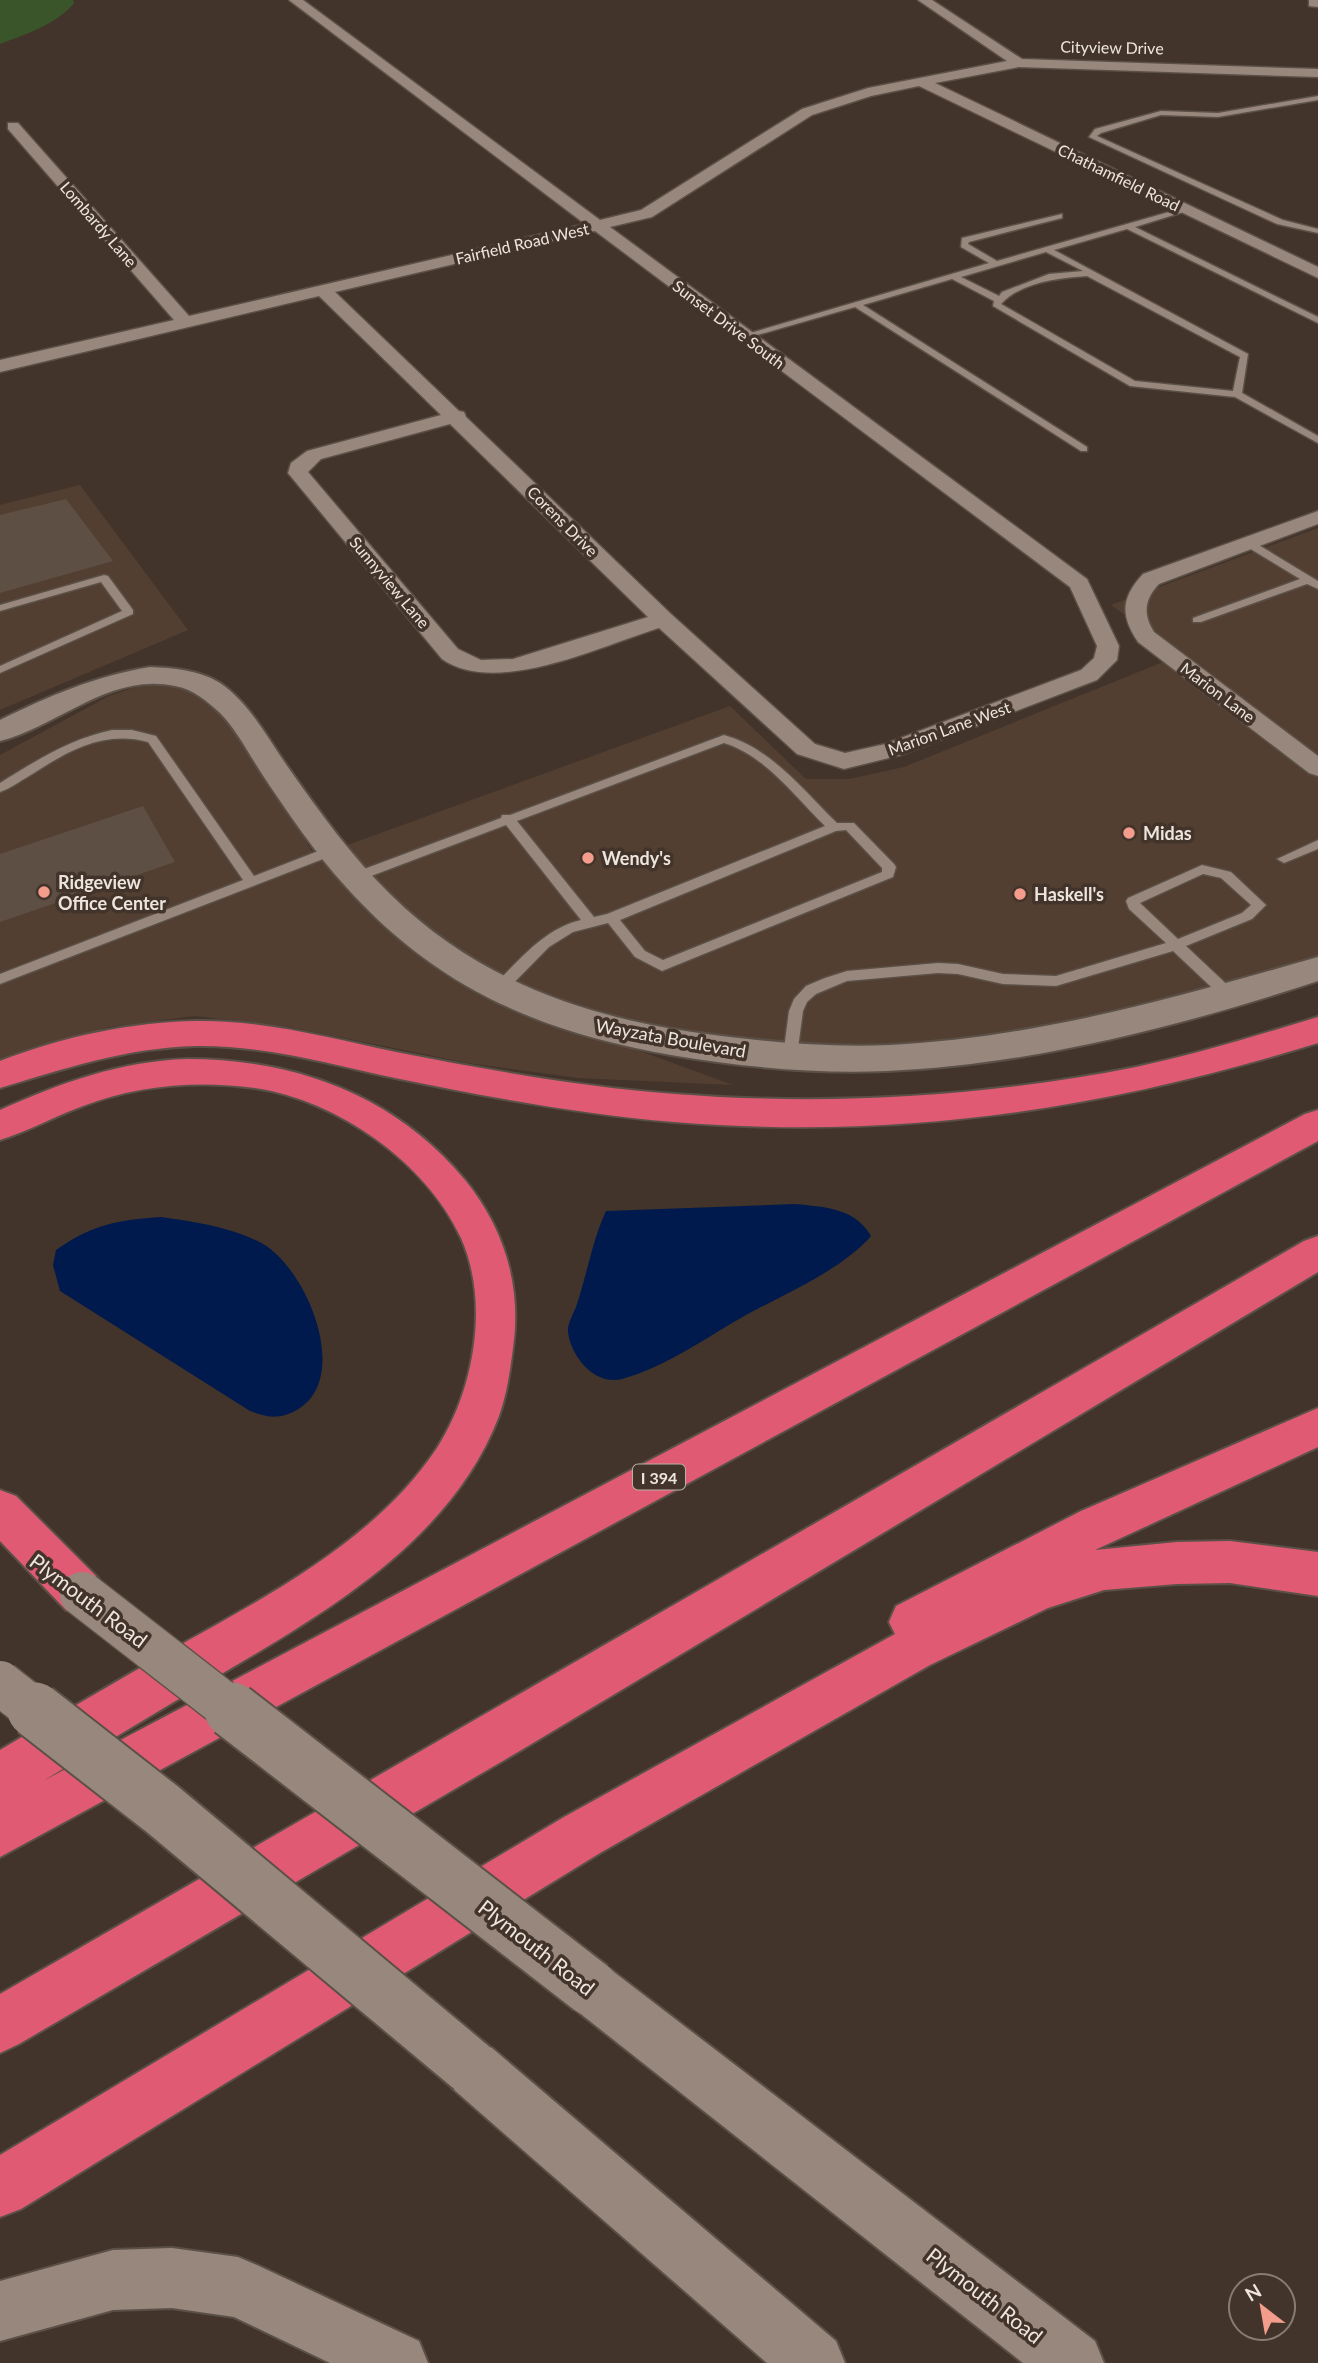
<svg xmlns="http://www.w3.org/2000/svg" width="1318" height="2363" font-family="Lato,sans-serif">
  <rect width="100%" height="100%" fill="#42342a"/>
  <path fill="#523f31" d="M80 485 188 630 0 710V505Z
    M1318 528V757L1111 605Z
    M1173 658 1318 768V969L937 1053 599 1036 733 1085 578 1078 468 1063 289 1027 195 1016 109 1027 24 1051 0 1062V755L109 696 145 684 184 678 223 703 313 853 366 905 331 851 730 706 806 779H849L904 767Z"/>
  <path fill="#3b552a" d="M0 0H73L74 3C56 25 26 34 0 44Z"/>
  <path fill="#011a4d" d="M795 1204C825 1207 855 1208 871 1236 843 1269 785 1294 746 1315 707 1337 666 1367 622 1379 595 1386 571 1357 568 1332 567 1325 573 1314 576 1307 587 1275 592 1241 606 1211Z
    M161 1217C195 1222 233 1227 263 1244 308 1270 353 1381 295 1411 278 1420 267 1417 250 1411L60 1291 53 1265 56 1250C93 1224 118 1220 161 1217Z"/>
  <path fill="#5d4f44" d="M66 499 113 561 0 593V515Z
    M143 806 175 862 0 922V854Z"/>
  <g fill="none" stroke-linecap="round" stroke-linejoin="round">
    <defs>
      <path id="lane" d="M1318 96V100L1218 117 1161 115 1101 133 1097 136 1283 220 1318 229V233L1277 224 1089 137 1095 129 1161 111 1218 113Z
        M1183 208 1190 210 1135 227 1318 317V323L1127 229 1054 250 1248 354 1242 393 1318 436V443L1235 397 1130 386 993 306 994 301 952 279 863 305 1087 447V451H1081L855 307 747 338 740 336 989 263 961 247 962 238 1062 214V218L969 242 968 244 997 261ZM1046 252 1083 271 1049 274 1002 292 999 296 961 277ZM1087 276 1240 357 1233 391 1135 381 1001 304C1021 282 1059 278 1087 276Z
        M1244 541H1252L1318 581V589L1307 584 1201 622H1193V618L1300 579 1244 545Z
        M104 575 108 576 133 610V614L0 673V666L122 611 101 582 0 611V605Z
        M112 730H132L156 736 254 876 326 848 331 847 338 851 336 854 0 984V974L243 880 148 742C105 730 69 750 34 773 23 779 12 788 0 792V783C37 760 70 739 112 730Z
        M724 735C771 748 803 790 837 823H854L894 864 896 867 893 877 662 971 635 957 608 923 573 932 549 947 502 995 497 996 490 991 492 987C519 961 543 929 581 920L506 825 358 881H348L346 878 348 875 501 818 502 815H510ZM724 743C766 756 795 797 825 826L607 914 594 917 517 821ZM846 830 882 868V872L663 960 645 951 620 920 836 831Z
        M1318 840V849L1284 863 1277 859Z
        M1202 865 1231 872 1266 905 1252 919 1186 946 1236 993 1238 997 1236 1001H1226L1173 951 1056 986 1003 984 958 974 938 973 847 981 816 994 807 1002 803 1011 797 1056 790 1061 783 1056 789 1011 794 999 806 986 825 978 847 971 938 963 958 964 1003 974 1056 976 1166 943 1129 909 1126 901 1128 898ZM1203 874 1221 878 1251 905 1242 913 1178 939 1140 903Z"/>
      <path id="street" d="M289 0H303L600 220 641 210 802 109 868 88 1007 61 918 0H932L1022 59 1318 69V77L1019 67 935 83 1318 267V278L919 86 871 96 812 115 652 217 610 227 1087 579 1119 646 1117 660 1097 680 901 755 844 769 797 754 659 628C601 646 496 697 442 659L288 473 291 463 307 451 441 415 319 296 0 372V360L174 320 8 129V123H18L189 316 585 224ZM595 231 1070 587 1097 646 1094 658 1081 670 885 744 845 753 815 744 671 614 466 417 464 412 459 411 335 292ZM450 424 648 617 513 659 481 660 458 649 308 472 321 459Z
        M1309 0H1318V7L1309 6Z
        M1318 511V524L1159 584C1144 600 1143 614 1154 632L1318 756V776L1309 773 1138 642C1120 615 1121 598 1143 574Z"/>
      <path id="secondary" d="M150 667C173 668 199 670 220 683 251 704 269 741 290 770 321 814 352 857 390 894 474 977 577 1015 692 1032 757 1041 824 1048 890 1045 1036 1038 1178 997 1318 957V981C1181 1026 1031 1065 887 1071 815 1074 742 1067 671 1055 540 1032 437 988 347 888 315 853 288 813 262 774 249 754 236 729 220 713 207 701 193 689 175 686 110 672 59 726 0 741V720C49 696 95 676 150 667Z
        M591 1961 610 1969 1095 2341 1104 2363H1023L572 2007 564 1988 572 1969Z
        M472 2040 492 2048 836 2341 845 2363H767L452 2088 444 2068 452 2048Z
        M172 2248 238 2257 259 2266 419 2341 428 2363H330L234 2317 172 2308 113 2310 0 2341V2281L113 2250Z"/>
      <path id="highway" d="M1318 1017V1043C1102 1110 901 1140 674 1122 580 1114 488 1097 395 1078 330 1064 264 1045 196 1046 125 1048 67 1068 0 1088V1061C62 1037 130 1022 197 1021 264 1020 330 1038 396 1052 488 1070 581 1087 675 1094 829 1106 985 1097 1136 1067 1198 1054 1258 1035 1318 1017Z
        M187 1059C295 1059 395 1095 465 1180 504 1228 522 1286 513 1348 510 1371 507 1394 499 1416 451 1542 323 1614 213 1679 156 1712 100 1747 43 1781L1305 1114 1318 1110V1141L0 1857V1750C57 1716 115 1682 173 1649 267 1596 375 1541 437 1448 474 1390 490 1303 461 1238 426 1162 337 1100 255 1088 198 1080 137 1085 83 1106 55 1116 29 1131 0 1140V1110C60 1083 121 1061 187 1059Z
        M1318 1236V1272L518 1752 19 2044 0 2053V1994L1304 1241Z
        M1318 1408V1447L1095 1550 1177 1542 1230 1541 1318 1552V1596L1230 1583 1177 1584 1104 1590 1048 1608 930 1665 600 1853 21 2209 0 2217V2155L564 1817 895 1634 889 1622 896 1606 1081 1511Z
        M0 1490 16 1496 98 1578 105 1594 98 1610 82 1616 66 1610 0 1541Z"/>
    </defs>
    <use href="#lane" stroke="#5b5047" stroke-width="3"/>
    <use href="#street" stroke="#5b5047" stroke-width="3"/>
    <use href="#secondary" stroke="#5b5047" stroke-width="4"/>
    <use href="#highway" stroke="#5b5047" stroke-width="4"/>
    <use href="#lane" fill="#98877c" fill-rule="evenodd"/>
    <use href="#street" fill="#98877c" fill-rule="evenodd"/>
    <use href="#secondary" fill="#98877c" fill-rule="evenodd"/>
    <use href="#highway" fill="#e15a73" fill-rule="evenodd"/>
    <defs>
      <path id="secondary-bridge-far1" d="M82 1594 234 1712
        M0 1683 37 1712"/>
      <path id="secondary-bridge" d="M35 1710 162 1809 472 2068
        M232 1710 591 1988"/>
    </defs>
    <use href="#secondary-bridge-far1" stroke="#5b5047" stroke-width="47" stroke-linecap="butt"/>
    <use href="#secondary-bridge" stroke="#5b5047" stroke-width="59" stroke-linecap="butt"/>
    <use href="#secondary-bridge-far1" stroke="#98877c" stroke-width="44"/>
    <use href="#secondary-bridge" stroke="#98877c" stroke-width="55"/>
  </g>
  <g fill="#f49d8c" stroke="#42342a" stroke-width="2.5">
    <circle cx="1129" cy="833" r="7"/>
    <circle cx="588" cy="858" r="7"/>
    <circle cx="44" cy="892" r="7"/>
    <circle cx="1020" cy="894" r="7"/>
  </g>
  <g text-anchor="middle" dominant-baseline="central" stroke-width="7" stroke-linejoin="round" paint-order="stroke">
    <g font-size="16" fill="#eee5de" stroke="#42342a">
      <text transform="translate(1112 47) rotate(1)">Cityview Drive</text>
      <text transform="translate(1119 177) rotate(26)">Chathamfield Road</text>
      <text transform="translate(99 224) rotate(49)">Lombardy Lane</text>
      <text transform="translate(522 243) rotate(-13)">Fairfield Road West</text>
      <text transform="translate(729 324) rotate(37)">Sunset Drive South</text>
      <text transform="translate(563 521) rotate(45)">Corens Drive</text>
      <text transform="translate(390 582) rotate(50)">Sunnyview Lane</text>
      <text transform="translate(1218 692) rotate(37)">Marion Lane</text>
      <text transform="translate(949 728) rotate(-20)">Marion Lane West</text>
    </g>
    <rect fill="#42342a" stroke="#bab0a8" stroke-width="2" x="633" y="1464.5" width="52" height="25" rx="5"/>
    <g font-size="16" font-weight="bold" fill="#eee5de">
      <text x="659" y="1477">I 394</text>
    </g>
    <g font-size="18" font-weight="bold" fill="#eee5de" stroke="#42342a" text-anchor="start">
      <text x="1143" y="833">Midas</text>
      <text x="602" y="858">Wendy's</text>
      <text x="58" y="882">Ridgeview<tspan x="58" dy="21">Office Center</tspan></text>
      <text x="1034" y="894">Haskell's</text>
    </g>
    <g font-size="18" fill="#eee5de" stroke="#42342a">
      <text transform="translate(671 1038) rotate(10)">Wayzata Boulevard</text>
    </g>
    <g font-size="21" fill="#eee5de" stroke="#42342a">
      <text transform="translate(89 1600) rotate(37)">Plymouth Road</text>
      <text transform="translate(537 1947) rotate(38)">Plymouth Road</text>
      <text transform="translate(985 2295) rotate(38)">Plymouth Road</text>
    </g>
  </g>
  <g transform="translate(1262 2307) rotate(329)"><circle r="33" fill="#42342a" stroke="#877b72" stroke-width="2"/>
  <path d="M0-5L12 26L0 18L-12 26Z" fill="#f49d8c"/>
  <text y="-10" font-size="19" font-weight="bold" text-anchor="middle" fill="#eee5de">N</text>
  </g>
</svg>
